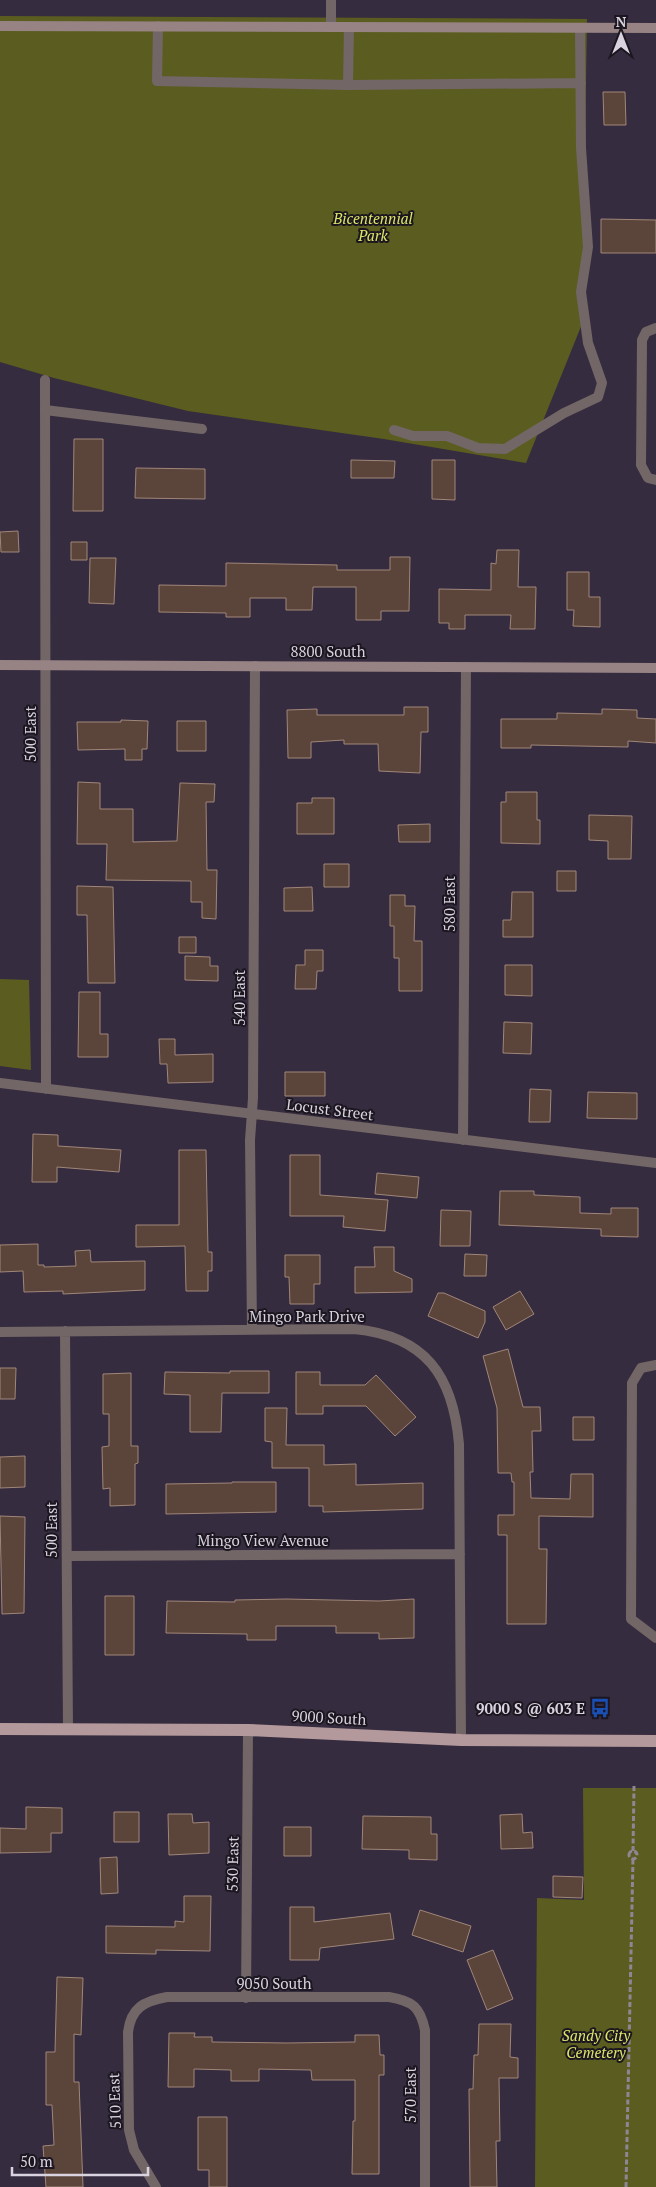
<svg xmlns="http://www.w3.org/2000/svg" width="656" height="2187" font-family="'PT Serif',serif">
  <rect width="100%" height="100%" fill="#362c3f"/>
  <path fill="#5a5d1f" d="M0 16 587 19 582 324 526 463 384 439 188 411 54 378 0 362Z
    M0 979 29 980 31 1070 0 1066Z
    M583 1788H656V2187H535L537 1898 584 1900Z"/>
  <path fill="#5b4439" stroke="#a0867a" d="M603 92H625L626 125H604Z
    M601 219 656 220V253H601Z
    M74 439H103V511H73Z
    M351 460 395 461 394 478H351Z
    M432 460H455V500L432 499Z
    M136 468 205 469V499L135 498Z
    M18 531 19 552H1L0 532Z
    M71 542H87V560H71Z
    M497 550H519L518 587H536L535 629H510L511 615H465V629H449V623H439V589L491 590V563L496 564Z
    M390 557H410L409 611H381V620H356V587H313L312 610H286V598H250V617H226V613L159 612V585L226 586V563L337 565V570H390Z
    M90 558H116L114 604 89 603Z
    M567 572H589V597H600V627L573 626 574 610H567Z
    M404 707H428V732H421L420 773 379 771 378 744H344V740L311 742V758H288L287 710 317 709V715H404Z
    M602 709 637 710V718L656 719V743L628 741V747L531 745V748H501V719H557V713L602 714Z
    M121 720 148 721 147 749H142V760H125V749L78 750 77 722H121Z
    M177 721H206V751H177Z
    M78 782 100 783V809H133V842L177 841 180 783 215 784 214 802H206L207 870H217L216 919 202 918V902H191V881L106 880 107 844H77Z
    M506 792H537V820H540V844L501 843V802H506Z
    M312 798H334V834H297V803H312Z
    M589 815 632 816 631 859H608V841L589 840Z
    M430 824V842H399L398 825Z
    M324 864H349V887H324Z
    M557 871H576V891H557Z
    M77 886 113 887 115 983H88L87 915H77Z
    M312 887 313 911H284V888Z
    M512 892H533V937H503V920H511Z
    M390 895H405V906H415L414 941H422V991H399V958H394V926H390Z
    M179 937H196V953H179Z
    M305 950H323V971H317L316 989H295L296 965H305Z
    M185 956 210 957V966H218V981L185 980Z
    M505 965H532V996L505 995Z
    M79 992H100V1034H108V1057H78Z
    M504 1022 532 1023 531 1054 503 1053Z
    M159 1039H175V1055L213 1054V1082L168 1083 167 1064H160Z
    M285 1072H325V1096H285Z
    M530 1089 551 1090 550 1122H529Z
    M588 1092 637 1093V1119L587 1118Z
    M33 1134 58 1135V1146L121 1150 119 1172 57 1167V1182H32Z
    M179 1150H206L208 1252H212V1271H208V1291H186L185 1246 136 1247V1225H179Z
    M290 1155H320V1195L388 1200 385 1231 343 1227 344 1216H290Z
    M377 1173 419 1177 417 1198 375 1194Z
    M500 1191H534V1195L580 1197V1213L611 1214V1208H638V1237L601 1236V1229L499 1225Z
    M441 1210 471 1211 470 1246H440Z
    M38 1244V1265H44V1267L76 1266 75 1251 90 1250 91 1262 145 1261V1290L63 1294V1291L24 1292 23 1271 0 1272V1245Z
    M374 1247H394V1271L412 1279V1292L355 1293V1267H375Z
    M465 1254 487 1255 486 1276H464Z
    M285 1255H320V1284H314V1304H290L289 1277H285Z
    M520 1291 534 1314 506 1330 493 1307Z
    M438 1293H444L485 1311V1322L478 1338 428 1316Z
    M508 1349 523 1407H540L541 1431H532L533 1472H530L531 1498 570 1499 571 1474H593V1517L539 1516V1549H547L546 1624H507V1535H498V1515H514V1482H512L511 1473H498L497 1408 483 1356Z
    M0 1368H16L15 1399H0Z
    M230 1371H269V1393H222L221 1432H190V1395L164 1394 165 1372 230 1373Z
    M296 1372H320V1385H365L376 1375 416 1417 395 1436 366 1406H323V1414H296Z
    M131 1373V1446H138V1463L135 1464V1505L110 1506V1488L103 1489 102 1447 109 1446V1414H103V1374Z
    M265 1408H287L286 1445H324V1465L356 1464V1485L423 1483V1509L323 1512V1506H309V1468H272V1442L265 1441Z
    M573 1417H594V1440H573Z
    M25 1456V1487L0 1488V1457Z
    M232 1482H276V1512L166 1514V1484L232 1483Z
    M0 1516 25 1517 24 1613 2 1614Z
    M105 1596H134V1655H105Z
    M286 1599 379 1601 414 1599V1638L379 1639V1633H336V1626H276V1640H247V1634L166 1633 167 1601 235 1602V1600Z
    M26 1807 62 1808V1833H51V1852L0 1853V1828L26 1829Z
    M114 1812H139V1842H114Z
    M168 1814H192L193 1823 209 1822V1853L169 1855Z
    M522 1814 523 1833 532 1832 533 1848 501 1849 500 1815Z
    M363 1816 431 1817V1834H437V1860L409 1859V1850L362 1849Z
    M284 1827H311V1856H284Z
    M117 1857 118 1893 101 1894 100 1858Z
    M553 1876 583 1877 582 1898 553 1897Z
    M184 1896H211L210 1951 156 1950V1954L106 1953V1926L175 1927V1921L184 1922Z
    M290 1907H314V1922L390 1913 394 1939 320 1948 319 1960H290Z
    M420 1910 471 1926 463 1952 412 1935Z
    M493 1950 513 1999 487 2010 467 1960Z
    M57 1977 83 1978 81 2035 74 2034V2082H79L83 2187H46L43 2146 54 2145 52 2105H46V2052H55Z
    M479 2024H511L510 2057 518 2058V2078H499L500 2141H496L497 2187H470L469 2089H473L474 2055H478Z
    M169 2033H195L194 2037H212V2042L287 2043 355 2042V2035H379L380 2055H384V2075H379V2174H352L353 2121H355V2080H312L311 2070 259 2069V2081H231V2070L194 2069V2087H168Z
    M198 2117H227V2187H209V2170H198Z"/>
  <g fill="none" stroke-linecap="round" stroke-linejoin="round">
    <path stroke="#8e8695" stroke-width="3" stroke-dasharray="5 2.5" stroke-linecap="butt" d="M629 1855a4 4 0 1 1 8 0a4 4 0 1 1-8 0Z
      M633 1851 634 1786
      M626 2187 633 1859"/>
    <path stroke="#736666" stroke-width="10" d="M158 26 157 81 348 85 581 83
      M348 85 349 27
      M656 328 646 332 642 340 641 465 648 478 656 480
      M45 410 202 429
      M394 430 413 436H447L478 448 505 449 564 413 598 397 602 383 588 343 581 292 588 247 581 148 580 28
      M656 1365 641 1368 632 1383 631 1619 656 1638"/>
    <path stroke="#736666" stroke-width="10" d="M331 27V0
      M45 380 46 1089
      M0 1083 656 1163
      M463 1140 466 667
      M252 1330 250 1140 253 1098 255 666
      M65 1331 68 1729
      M0 1332 354 1329C426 1336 453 1376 459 1444L461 1740
      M67 1556 460 1554
      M246 1998 248 1730
      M156 2187 134 2150 129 2130 128 2032C131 2008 144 2001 167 1997H389C413 2001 420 2007 425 2030V2187"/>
    <path stroke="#978384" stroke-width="10" d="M0 26 656 28
      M0 665 656 668"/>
    <path stroke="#b3999b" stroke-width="12" d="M0 1729 248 1730 461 1740 656 1741"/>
  </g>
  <defs>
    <symbol id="bus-bare" viewBox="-9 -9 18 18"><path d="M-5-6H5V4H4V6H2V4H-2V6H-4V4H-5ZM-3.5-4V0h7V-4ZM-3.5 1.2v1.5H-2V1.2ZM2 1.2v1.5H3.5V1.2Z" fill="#1a4fb4" stroke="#1b161f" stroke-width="2.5" paint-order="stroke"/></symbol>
  </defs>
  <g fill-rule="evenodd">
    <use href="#bus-bare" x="586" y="1694" width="28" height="28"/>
  </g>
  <g text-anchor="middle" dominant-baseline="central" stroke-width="4" stroke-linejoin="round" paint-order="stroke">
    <g font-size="15" font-style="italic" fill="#dee668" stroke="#1b161f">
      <text x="373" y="218">Bicentennial<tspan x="373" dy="17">Park</tspan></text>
      <text x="596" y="2035">Sandy City<tspan x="596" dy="17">Cemetery</tspan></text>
    </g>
    <g font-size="15" fill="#d9d3df" stroke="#1b161f">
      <text x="328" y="651">8800 South</text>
      <text transform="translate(30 734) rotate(-90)">500 East</text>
      <text transform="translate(449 904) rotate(-90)">580 East</text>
      <text transform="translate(239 998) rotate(-90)">540 East</text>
      <text transform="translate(330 1109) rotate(7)">Locust Street</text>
      <text x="307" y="1316">Mingo Park Drive</text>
      <text transform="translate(51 1530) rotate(-90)">500 East</text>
      <text x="263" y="1540">Mingo View Avenue</text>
      <text transform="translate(329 1717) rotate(3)">9000 South</text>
      <text transform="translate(232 1864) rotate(-89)">530 East</text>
      <text x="274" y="1983">9050 South</text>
      <text transform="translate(410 2095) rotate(-90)">570 East</text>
      <text transform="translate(114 2101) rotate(-92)">510 East</text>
    </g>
    <g font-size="15" font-weight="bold" fill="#d9d3df" stroke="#1b161f" text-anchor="end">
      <text x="585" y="1708">9000 S @ 603 E</text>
    </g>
  </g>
  <g transform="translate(621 35)" stroke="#1b161f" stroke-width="4" paint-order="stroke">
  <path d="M0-4L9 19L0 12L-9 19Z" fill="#d9d3df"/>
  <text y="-8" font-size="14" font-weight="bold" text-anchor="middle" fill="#d9d3df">N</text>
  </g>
  <path d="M12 2167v8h136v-8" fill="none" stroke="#d9d3df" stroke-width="2.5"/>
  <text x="20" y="2167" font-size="15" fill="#d9d3df" stroke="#1b161f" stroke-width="4" paint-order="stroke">50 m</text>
</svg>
